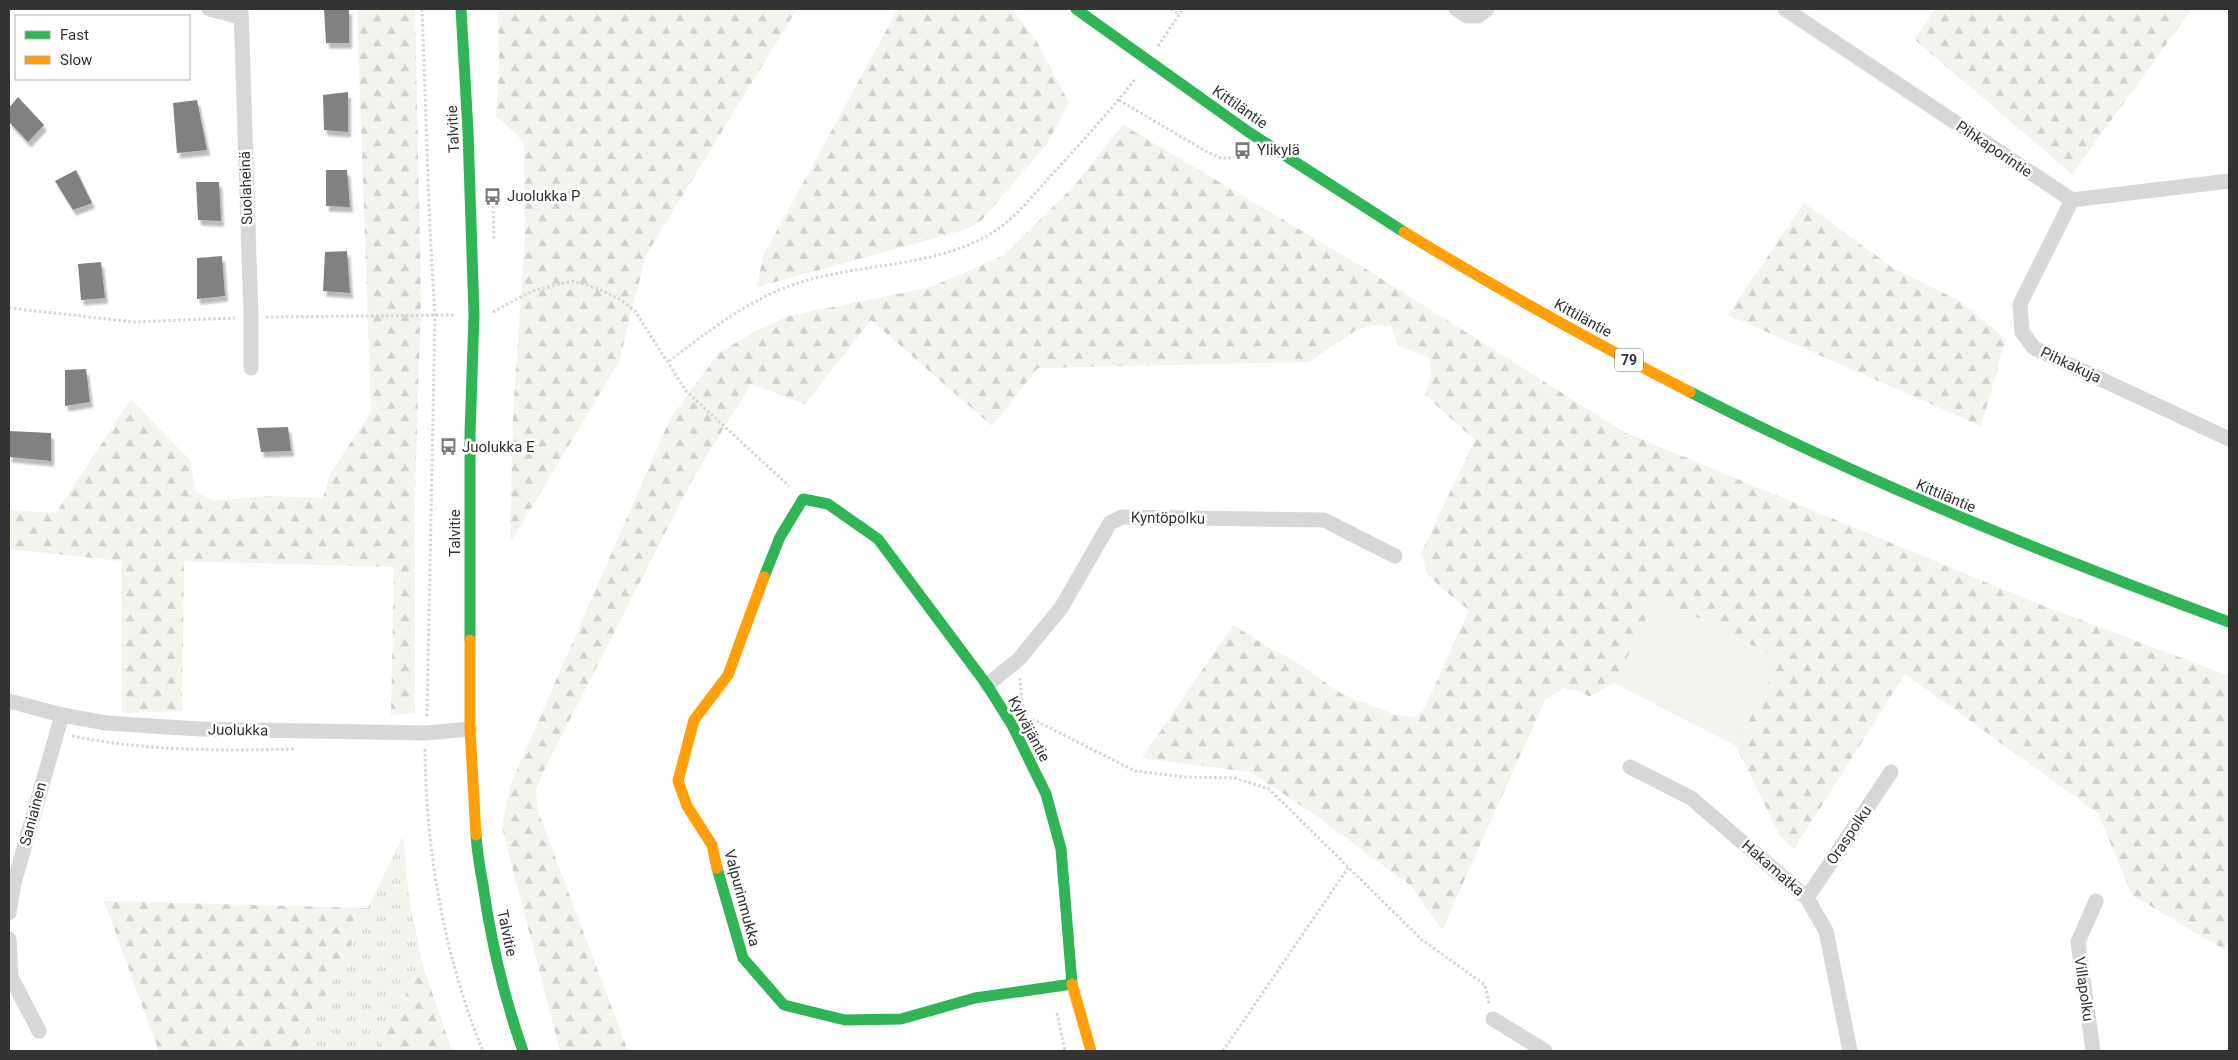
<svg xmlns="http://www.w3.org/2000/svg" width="2238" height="1060" font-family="Roboto,sans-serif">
  <defs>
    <pattern id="grass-tufts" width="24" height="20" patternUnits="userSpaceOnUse" patternTransform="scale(1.25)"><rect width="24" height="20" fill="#f1f5ed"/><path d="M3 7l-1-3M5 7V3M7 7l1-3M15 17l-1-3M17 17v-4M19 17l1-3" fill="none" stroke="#cfd2cc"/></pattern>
    <pattern id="forest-firs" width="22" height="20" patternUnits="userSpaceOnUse" patternTransform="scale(1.25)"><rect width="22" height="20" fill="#f1f5ed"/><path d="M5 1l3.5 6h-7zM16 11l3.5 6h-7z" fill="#cfd2cc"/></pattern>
    <filter id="shadow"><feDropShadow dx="3" dy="5.5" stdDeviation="1" flood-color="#0004"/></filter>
  </defs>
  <rect width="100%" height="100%" fill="#fff"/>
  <path fill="url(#grass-tufts)" d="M403 836 409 898 422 963 377 1051H298Z"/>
  <path fill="url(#forest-firs)" d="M357 9H415L421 299 415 497V713L391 715 394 567 184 561 182 711 122 713 121 561 9 549V510L56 513 131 399 190 460 196 492 214 501 266 496 323 498 330 474 371 412Z
    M498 9H797L646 255 619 362 510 543 513 416 525 236 524 142 496 116 499 65Z
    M898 9H1012L1036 40 1069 103 1047 144 981 221 964 230 757 287 763 256Z
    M1935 9H2192L2072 174 1914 39Z
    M1123 125 1366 269 1624 432 2031 601 2229 676V940L2225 950 2132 895 2098 813 1905 674 1794 849 1780 836 1736 746 1780 660 1658 597 1614 683 1589 697 1581 691 1563 688 1545 700 1442 930 1411 886 1314 814 1250 772 1142 758 1233 625 1273 650 1290 658 1342 694 1396 715 1415 717 1425 707 1469 610 1440 587 1427 573 1421 553 1475 440 1425 395 1431 377 1430 358 1398 345 1392 327 1373 325 1356 330 1309 362 1038 368 992 426 871 320 805 404 751 384 691 482 542 774 536 791 538 811 628 1051H560L502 827 510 786 670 419 719 353 754 332 789 316 931 287 1003 256 1075 185Z
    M1804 203 1893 268 1960 301 2006 339 1981 426 1728 315Z
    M104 901 368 908 298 1051H157L158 1049Z
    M422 963 452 1051H377Z"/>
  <path fill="#f1f5ed" d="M1657 597 1780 660 1736 746 1614 683Z"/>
  <path fill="#818181" filter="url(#shadow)" d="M324 9H349V43H326Z
    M348 92V132L324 130 323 95Z
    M18 97 44 125 28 142 9 122V108Z
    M197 100 207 150 177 153 173 103Z
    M76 170 92 203 73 210 55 181Z
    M326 170H347L350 207 326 206Z
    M196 182H219L221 221 198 220Z
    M347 251 350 293 323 291 325 252Z
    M222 256 225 296 197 299V258Z
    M101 262 105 298 81 300 78 264Z
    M86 369 90 402 65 406V370Z
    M288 427 291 451 261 452 257 428Z
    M9 431 51 433V461L9 457Z"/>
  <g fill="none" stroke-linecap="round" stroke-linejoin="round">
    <path stroke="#d6d6d6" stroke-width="3" stroke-dasharray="2.5 2.5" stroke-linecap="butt" d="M422 9 430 231 435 316 427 718
      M1171 9 1179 14
      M1158 46 1183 9
      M1119 100 1207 152 1221 158H1233L1241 152
      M493 196 494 241
      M9 308 134 322 235 318
      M493 312 532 291 573 281 599 289 621 300 635 311 686 391 789 486
      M266 317 455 315
      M669 361C712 329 752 296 805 281 862 264 932 266 985 237 1015 221 1036 191 1059 167 1085 138 1112 109 1136 78
      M1020 678 1022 702
      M1032 719 1135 771 1184 777 1235 778 1269 789 1421 939 1485 985 1489 1004
      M72 736C146 751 220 751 295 749
      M425 749C426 852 444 956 483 1051
      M1057 1013 1065 1051
      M1223 1051 1348 868"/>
    <path stroke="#d7d7d7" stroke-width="15" d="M209 9 240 17
      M241 9 251 317V368
      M1456 9 1467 16H1478L1487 9
      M1785 9 2072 200 2229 181
      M2072 200 2020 304 2022 332 2034 348 2229 439
      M987 685 1019 659 1061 608 1110 523 1122 517 1324 520 1395 556
      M9 701 62 715 106 723 199 729 426 733 470 729
      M1630 767 1691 798 1807 898 1826 931 1850 1051
      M1807 898 1891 772
      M9 913 14 883 62 715
      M9 939 11 977 39 1031
      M1493 1019 1545 1051
      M2093 1051 2078 942 2096 901"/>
    <path stroke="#30b455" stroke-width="11" d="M461 9 468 131 474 315 470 434V640
      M1076 9 1250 133 1404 232
      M1690 392C1864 481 2045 554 2229 622
      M764 577 780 537 803 499 828 504 878 539 987 685 1012 725 1046 794 1061 849 1072 984
      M476 835C477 852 480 869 483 885 491 942 504 997 523 1051
      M717 868 743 958 784 1005 845 1020 901 1019 975 998 1072 984"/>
    <path stroke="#ff9f0a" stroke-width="11" d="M1404 232C1498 289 1593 342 1690 392
      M470 640V729L476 835
      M717 868 712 845 687 806 678 781 694 720 728 675 764 577
      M1072 984 1091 1051"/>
  </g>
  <defs>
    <symbol id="bus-bare" viewBox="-9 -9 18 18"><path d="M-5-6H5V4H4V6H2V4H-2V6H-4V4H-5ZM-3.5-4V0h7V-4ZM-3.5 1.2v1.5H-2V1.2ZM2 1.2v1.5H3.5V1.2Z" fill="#7a7a7a" stroke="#fff" stroke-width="2.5" paint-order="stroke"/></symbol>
  </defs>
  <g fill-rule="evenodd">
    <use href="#bus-bare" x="1230" y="138" width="25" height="25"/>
    <use href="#bus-bare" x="480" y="184" width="25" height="25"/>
    <use href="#bus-bare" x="436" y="434" width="25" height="25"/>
  </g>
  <g text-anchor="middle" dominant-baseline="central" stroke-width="5" stroke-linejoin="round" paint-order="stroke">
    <rect fill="#fff" stroke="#707070" stroke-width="1" x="1615" y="348.5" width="28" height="23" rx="4"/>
    <g font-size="14" font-weight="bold" fill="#333">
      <text x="1629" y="360">79</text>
    </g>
    <g font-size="15" fill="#333" stroke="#fff">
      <text transform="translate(1240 107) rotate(35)">Kittiläntie</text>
      <text transform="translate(453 129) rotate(-93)">Talvitie</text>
      <text transform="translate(1994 149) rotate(34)">Pihkaporintie</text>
      <text transform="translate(246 188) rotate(-92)">Suolaheinä</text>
      <text transform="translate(1583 318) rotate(29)">Kittiläntie</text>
      <text transform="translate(2071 365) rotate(25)">Pihkakuja</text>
      <text transform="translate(1946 496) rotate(23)">Kittiläntie</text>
      <text transform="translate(1168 518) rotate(1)">Kyntöpolku</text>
      <text transform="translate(455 533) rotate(-90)">Talvitie</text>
      <text transform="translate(1029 729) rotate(62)">Kylväjäntie</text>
      <text transform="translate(238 730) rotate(1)">Juolukka</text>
      <text transform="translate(33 814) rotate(-75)">Saniainen</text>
      <text transform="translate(1849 835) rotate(-56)">Oraspolku</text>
      <text transform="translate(1773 868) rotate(41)">Hakamatka</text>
      <text transform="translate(742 898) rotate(75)">Valpurinmukka</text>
      <text transform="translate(507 933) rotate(78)">Talvitie</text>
      <text transform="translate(2084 989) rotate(82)">Villapolku</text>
    </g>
    <g font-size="15" fill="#333" stroke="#fff" text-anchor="start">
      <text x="1257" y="150">Ylikylä</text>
      <text x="507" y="196">Juolukka P</text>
      <text x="462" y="447">Juolukka E</text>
    </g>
  </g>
  <rect width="2238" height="1060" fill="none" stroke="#333333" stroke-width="20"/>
  <rect x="15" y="15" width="175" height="65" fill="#ffffff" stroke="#adadad"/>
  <rect x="25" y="31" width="25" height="8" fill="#30b455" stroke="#adadad"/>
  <text x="60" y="40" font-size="15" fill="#333333">Fast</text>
  <rect x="25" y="56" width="25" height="8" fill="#ff9f0a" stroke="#adadad"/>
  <text x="60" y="65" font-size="15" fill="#333333">Slow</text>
</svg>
